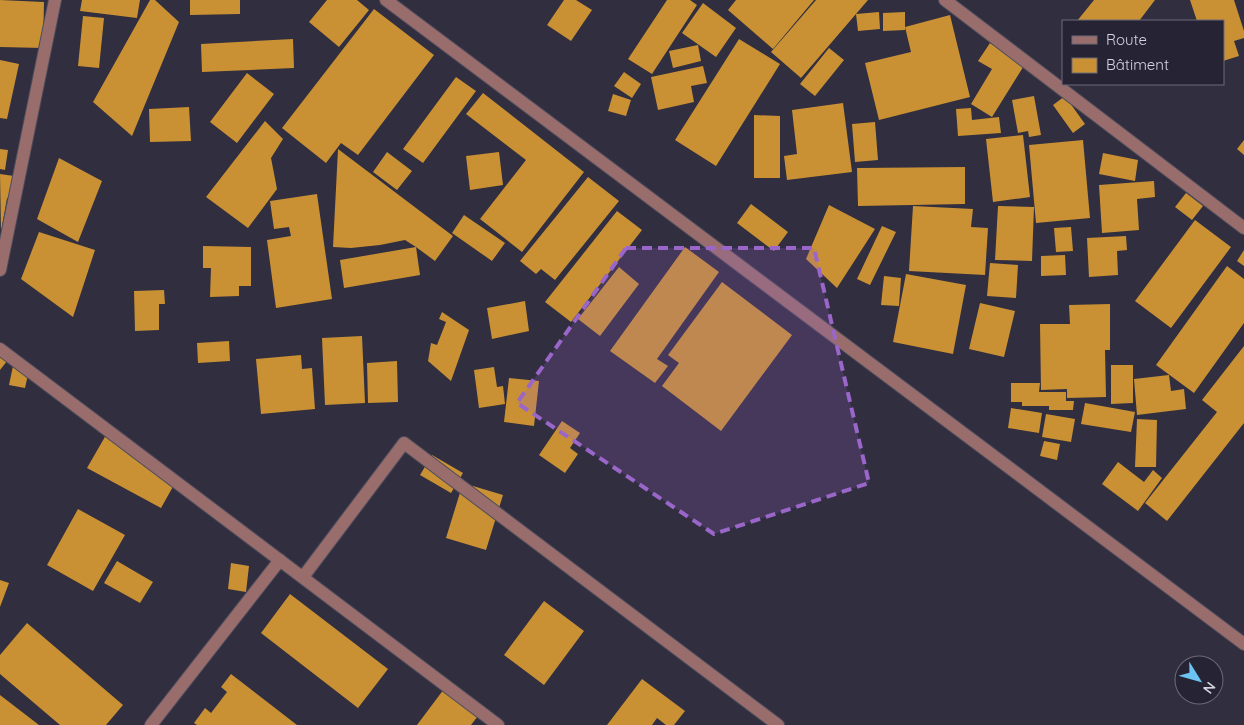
<svg xmlns="http://www.w3.org/2000/svg" width="1244" height="725" font-family="Quicksand,sans-serif">
  <rect width="100%" height="100%" fill="#302e3f"/>
  <path fill="#c99134" d="M0 0 44 2 43 48 0 47Z
    M82 0H140L137 18 80 11Z
    M150 0H155L179 22 132 136 93 102Z
    M190 0H240V14L190 15Z
    M327 0H357L369 10 339 47 309 22Z
    M564 0H576L592 10 571 41 547 25Z
    M667 0H690L697 5 652 74 628 59Z
    M736 0H814L773 49 728 10Z
    M816 0H868L801 78 771 52Z
    M1094 0H1155L1139 21H1077Z
    M1190 0H1234L1244 31V38L1234 41 1239 56 1223 61V21H1197Z
    M703 3 736 28 716 57 682 33Z
    M374 9 434 55 358 155 341 143 326 163 282 128Z
    M879 12 880 29 858 31 856 14Z
    M905 12V30L883 31V13Z
    M950 15 970 97 879 120 865 63 911 52 905 27Z
    M83 16 104 18 99 68 78 66Z
    M293 39 294 68 202 72 201 44Z
    M739 39 780 64 716 166 675 140Z
    M990 43 1025 64 992 117 971 104 992 69 978 61Z
    M698 45 701 61 673 68 669 51Z
    M829 48 844 60 815 96 800 84Z
    M0 60 19 64 7 119 0 118Z
    M703 66 707 83 691 86 694 102 658 110 651 77Z
    M624 72 641 84 632 98 614 86Z
    M247 73 274 94 237 143 210 122Z
    M456 77 476 91 423 163 403 149Z
    M483 93 584 172 522 252 480 219 526 160 466 114Z
    M613 94 631 100 626 116 608 111Z
    M1034 96 1041 135 1029 137 1028 131 1018 133 1012 100Z
    M1065 96 1085 124 1073 133 1053 105Z
    M843 103 852 172 787 180 784 156 797 154 792 110Z
    M189 107 191 141 150 142 149 109Z
    M971 108 972 120 999 117 1001 133 958 136 956 109Z
    M754 115 780 116V178H754Z
    M265 121 283 139 271 158 277 189 248 228 206 197Z
    M875 122 878 160 855 162 852 124Z
    M1023 135 1030 197 993 202 986 139Z
    M1083 140 1090 218 1036 223 1029 145Z
    M1244 140V155L1237 149Z
    M0 149 8 150 5 170 0 169Z
    M338 149 453 236 435 261 416 247 420 275 344 288 340 260 416 247 405 240 380 245 351 248 333 247Z
    M387 152 412 171 397 190 373 172Z
    M499 152 503 185 470 190 466 156Z
    M1103 153 1138 160 1135 181 1099 174Z
    M59 158 102 181 78 242 37 219Z
    M965 167V204L858 206 857 168Z
    M0 174 21 177 17 199 7 198 1 232Z
    M588 177 619 201 555 280 541 269 536 274 520 261Z
    M1154 181 1155 197 1137 199 1139 230 1102 233 1099 185Z
    M1186 193 1203 206 1192 220 1175 207Z
    M317 194 332 299 276 308 267 240 291 236 289 227 274 229 270 201Z
    M751 204 788 232 774 251 737 223Z
    M829 205 875 229 837 288 806 259Z
    M913 206 973 209 971 227 988 228 985 275 909 271Z
    M998 206 1034 207 1032 261 995 260Z
    M617 211 642 230 571 322 545 302Z
    M464 215 505 243 492 261 452 233Z
    M1195 220 1231 247 1171 328 1135 301Z
    M882 226 896 232 870 285 857 279Z
    M1071 227 1073 251 1056 252 1054 228Z
    M39 232 95 250 73 317 21 279Z
    M1126 236 1127 250 1117 251 1118 275 1089 277 1087 238Z
    M203 246 251 247V286H239V296L210 297 211 268H203Z
    M685 247 719 272 657 359 668 366 655 383 610 351Z
    M1244 250V266L1237 261Z
    M1065 255 1066 275 1041 276V256Z
    M990 263 1018 265 1016 298 987 296Z
    M1227 266 1244 279V323L1194 393 1156 365Z
    M619 267 639 284 600 336 578 319Z
    M906 274 966 285 953 354 893 342Z
    M884 276 901 278 899 306 881 305Z
    M722 282 792 335 721 431 662 386 679 363 668 355Z
    M164 290 165 304H159V330L135 331 134 291Z
    M525 301 529 331 492 339 487 308Z
    M980 303 1015 311 1004 357 969 349Z
    M1110 304V350H1105L1106 397 1067 398V389L1041 390 1040 324H1070L1069 305Z
    M442 312 469 330 451 381 428 361 431 343 437 345 446 322 439 319Z
    M362 336 365 403 325 405 322 338Z
    M229 341 230 361 198 363 197 343Z
    M1244 346V423L1167 521 1145 503 1217 412 1202 400Z
    M0 348 11 356 0 370Z
    M301 355 302 369 312 368 315 409 261 414 256 359Z
    M397 361 398 402 368 403 367 363Z
    M1111 365H1133V403L1111 404Z
    M13 366 29 370 25 388 9 385Z
    M494 367 497 387 503 386 505 404 479 408 474 370Z
    M1169 375 1171 391 1184 389 1186 409 1137 415 1134 379Z
    M509 378 539 381 534 426 504 422Z
    M1011 383H1040L1039 392H1066V401H1074L1073 410H1049V406H1022V402H1011Z
    M1085 403 1135 412 1131 432 1081 424Z
    M1011 408 1042 413 1039 433 1008 428Z
    M1046 414 1075 419 1071 442 1042 437Z
    M1137 419 1157 420 1156 467H1135Z
    M562 421 580 433 570 448 578 454 565 473 539 455Z
    M106 435 179 476 161 508 87 468Z
    M1044 441 1060 444 1057 460 1040 456Z
    M432 455 463 473 451 493 420 475Z
    M1118 462 1144 482 1153 470 1162 478 1138 511 1102 484Z
    M463 483 503 495 486 550 446 538Z
    M78 509 125 535 93 591 47 565Z
    M117 561 153 582 140 603 104 583Z
    M231 563 249 566 246 592 228 589Z
    M0 580 9 583 0 607Z
    M290 594 388 669 358 708 261 633Z
    M544 601 584 631 544 685 504 655Z
    M27 623 123 705 106 725H60L0 674V655Z
    M231 674 297 725H197L194 723 205 708 211 713 227 692 221 687Z
    M642 679 685 711 674 725H666L657 718 652 725H607Z
    M450 681 485 707 471 725H417Z
    M0 695 39 725H0Z"/>
  <g fill="none" stroke-linecap="round" stroke-linejoin="round">
    <defs>
      <path id="minor" d="M386 0 1244 644
        M945 0 1244 228
        M0 270 55 0
        M0 349 498 725
        M303 577 404 443 778 725
        M151 725 280 560"/>
    </defs>
    <use href="#minor" stroke="#4e4c5c" stroke-width="14"/>
    <use href="#minor" stroke="#996d6c" stroke-width="12"/>
  </g>
  <path fill="#9a66ca" fill-opacity="0.2" stroke="#9a66ca" stroke-width="4" stroke-dasharray="10 6" stroke-linejoin="round" d="M626 248H814L869 483 714 534 517 403Z"/>
  <rect x="1062" y="20" width="162" height="65" fill="#262434" stroke="#6c6a78"/>
  <rect x="1072" y="36" width="25" height="8" fill="#996d6c" stroke="#6c6a78"/>
  <text x="1106" y="45" font-size="15" fill="#d4d3de">Route</text>
  <rect x="1072" y="58" width="25" height="15" fill="#c99134" stroke="#6c6a78"/>
  <text x="1106" y="70" font-size="15" fill="#d4d3de">Bâtiment</text>
  <g transform="translate(1199 680) rotate(127)"><circle r="24" fill="#262434" stroke="#6c6a78"/>
  <path d="M0-4L9 19L0 12L-9 19Z" fill="#6cc3f2"/>
  <text y="-8" font-size="14" font-weight="bold" text-anchor="middle" fill="#d4d3de">N</text>
  </g>
</svg>
